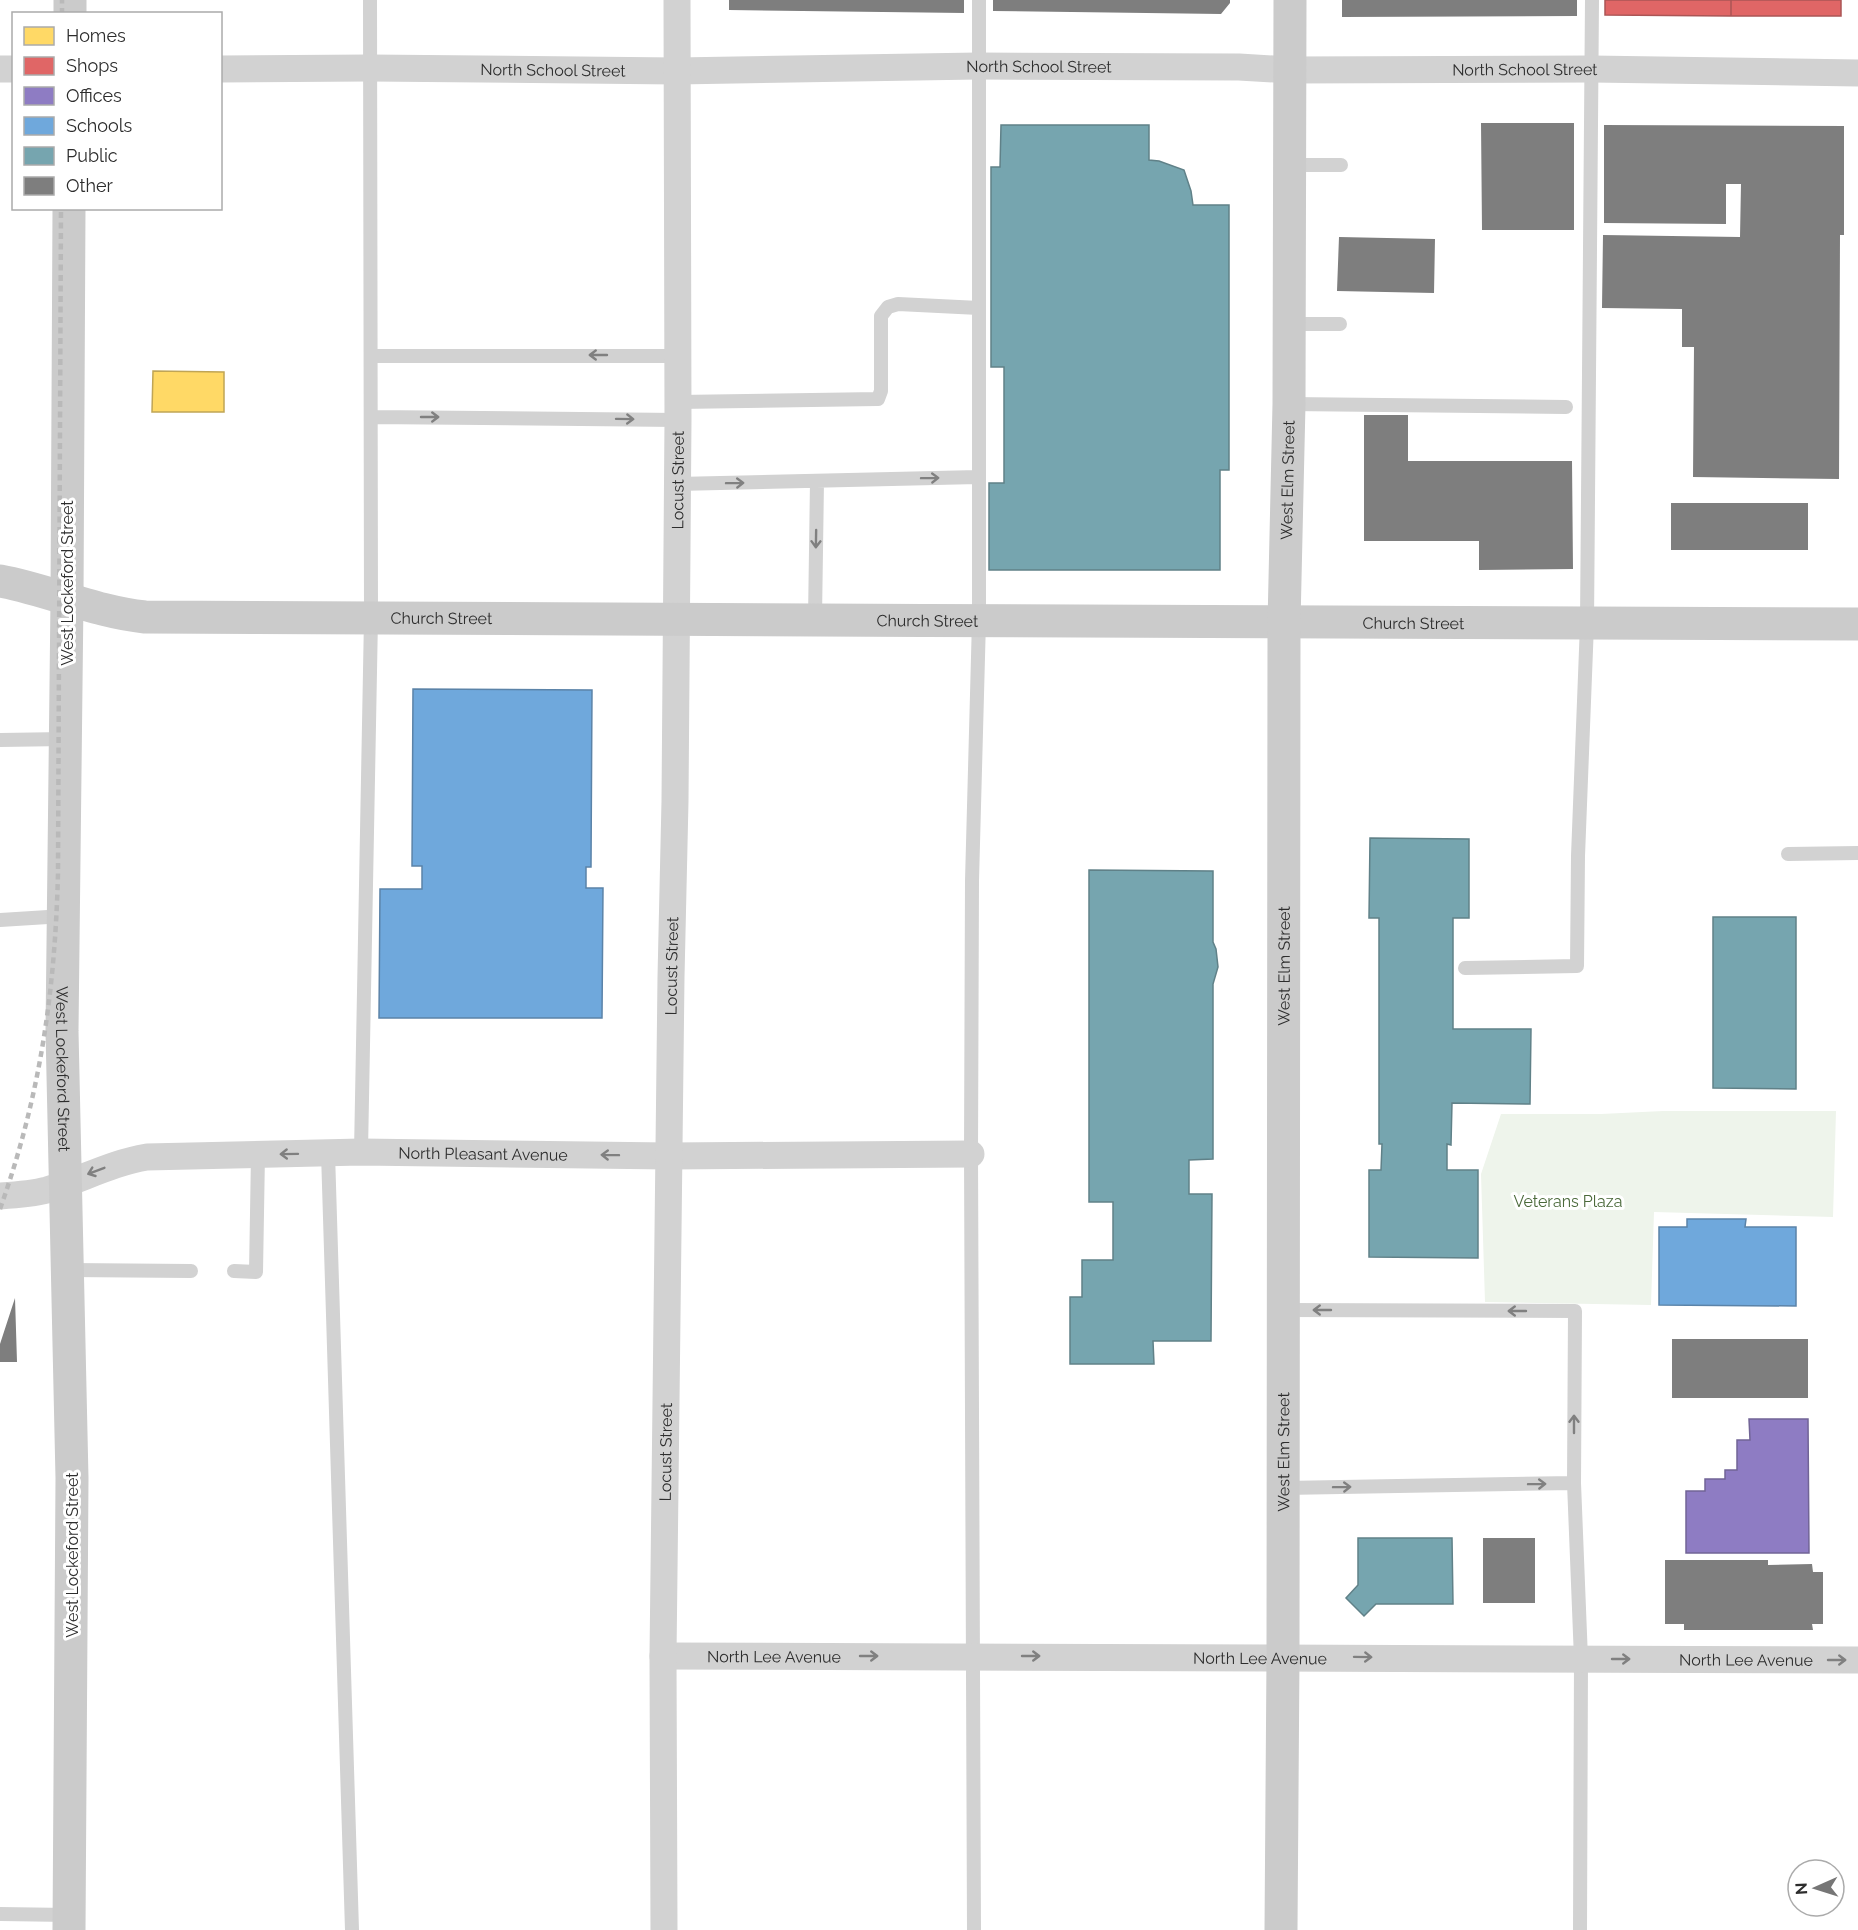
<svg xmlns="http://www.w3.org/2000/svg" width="1858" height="1930" font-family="Raleway,sans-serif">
  <rect width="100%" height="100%" fill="#fff"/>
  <path fill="#eef4eb" d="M1663 1111H1836L1833 1217 1654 1212 1651 1305 1485 1302 1481 1174 1501 1114H1601Z"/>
  <path fill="#ffd966" stroke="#c0a555" stroke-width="1.5" d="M153 371 224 372V412H152Z"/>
  <path fill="#e06666" stroke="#a55" stroke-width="1.5" d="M1605 0H1731V16L1605 15Z
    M1731 0H1841V16H1731Z"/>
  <path fill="#8e7cc3" stroke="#716496" stroke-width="1.5" d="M1749 1419H1808L1809 1553H1686V1491H1705V1479H1725V1470H1737V1440H1750Z"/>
  <path fill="#6fa8dc" stroke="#5b83a8" stroke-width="1.5" d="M413 689 592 690 591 867H586V888H603L602 1018H379L380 889H422V866H412Z
    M1687 1219H1746L1745 1227H1796V1306L1659 1305V1227H1687Z"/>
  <path fill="#76a5af" stroke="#608188" stroke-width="1.5" d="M1001 125H1149V160L1159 161 1184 170 1191 191 1193 205H1229V470H1220V570H989V483H1004V367H991V167H1000Z
    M1370 838 1469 839V918H1453V1029H1531L1530 1104 1452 1103 1451 1145 1447 1144V1170H1478V1258L1369 1257V1170H1381L1382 1144H1379V918H1369Z
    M1089 870 1213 871V942L1216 949 1218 967 1213 984V1159L1189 1160V1194H1212L1211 1341H1153L1154 1364H1070V1297H1082V1260H1113V1202H1089Z
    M1713 917H1796V1089L1713 1088Z
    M1358 1538H1452L1453 1604H1376L1364 1616 1346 1598 1358 1585Z"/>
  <path fill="#7e7e7e" d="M729 0H964V13L729 10Z
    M993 0H1230V3L1221 14 993 11Z
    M1342 0H1577V16L1342 17Z
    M1481 123H1574V230H1482Z
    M1604 125 1844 126V235H1840L1839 479 1693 477 1694 347H1682V309L1602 308 1603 235 1740 237 1741 184H1726V224L1604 223Z
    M1339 237 1435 239 1434 293 1337 291Z
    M1364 415H1408V461H1572L1573 569 1479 570V541H1364Z
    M1671 503H1808V550H1671Z
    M15 1298 17 1362H0V1344Z
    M1672 1339H1808V1398H1672Z
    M1483 1538H1535V1603H1483Z
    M1665 1560H1768V1565L1812 1564 1813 1572H1823V1624H1812L1813 1630H1684V1624H1665Z"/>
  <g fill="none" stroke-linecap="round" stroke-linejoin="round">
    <path stroke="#d2d2d2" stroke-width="14" d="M1290 165H1341
      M1288 324H1340
      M372 356H678
      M678 402 878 399 881 391V316L888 307 898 304 979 308
      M1289 404 1566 407
      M371 417 678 420
      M677 484 978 477
      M815 619 817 481
      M0 740 65 739
      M1788 854 1858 853
      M0 920 64 916
      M1465 968 1577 966 1578 856 1587 624 1592 0
      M361 1152 371 618 370 0
      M328 1153 352 1930
      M68 1270 191 1271
      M234 1271 256 1272 258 1154
      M1283 1310 1575 1311 1574 1483 1581 1659 1580 1930
      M1284 1488 1574 1483
      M0 1914 69 1915
      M974 1930 971 1154 972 881 979 620V0"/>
    <g stroke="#d2d2d2" stroke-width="27">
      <path d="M0 69H14"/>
      <path id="s1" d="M220 69 370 68 677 71 978 66 1239 67 1290 70 1592 69 1858 73"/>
      <path id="s2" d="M0 1196C16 1195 32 1194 47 1190 81 1180 111 1163 147 1157L361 1152 669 1156 971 1154"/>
      <path id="s3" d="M663 1656 1858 1660"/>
      <path id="s4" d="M664 1930 663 1656 671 977 675 801 678 420 677 0"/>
    </g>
    <g stroke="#cbcbcb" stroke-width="33">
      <path d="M70 14V0"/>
      <path id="s5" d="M69 208 67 599 62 1031 72 1478 69 1930"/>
      <path id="s6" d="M0 581C49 590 95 612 145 617 716 618 1287 624 1858 624"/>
      <path id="s7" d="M1281 1930 1283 1657 1284 623 1289 404 1290 0"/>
    </g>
    <path stroke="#b9b9b9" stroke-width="4.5" stroke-dasharray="6 4.5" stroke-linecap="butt" d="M62 14V0
      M0 1209C40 1097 55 992 58 873L61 208"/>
  </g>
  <defs><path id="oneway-shaft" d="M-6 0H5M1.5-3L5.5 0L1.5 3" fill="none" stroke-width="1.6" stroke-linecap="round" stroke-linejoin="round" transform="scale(1.5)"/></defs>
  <g stroke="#808080">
    <use href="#oneway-shaft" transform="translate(598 355) rotate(180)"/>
    <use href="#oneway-shaft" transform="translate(430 417)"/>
    <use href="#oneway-shaft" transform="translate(625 419) rotate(1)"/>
    <use href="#oneway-shaft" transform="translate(930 478) rotate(-1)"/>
    <use href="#oneway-shaft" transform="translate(735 483) rotate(-1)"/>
    <use href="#oneway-shaft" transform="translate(816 539) rotate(91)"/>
    <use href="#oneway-shaft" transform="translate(289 1154) rotate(179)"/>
    <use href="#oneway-shaft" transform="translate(610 1155) rotate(-179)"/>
    <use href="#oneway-shaft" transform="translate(96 1171) rotate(159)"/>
    <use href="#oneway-shaft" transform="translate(1322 1310) rotate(-180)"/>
    <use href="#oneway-shaft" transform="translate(1517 1311) rotate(-180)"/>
    <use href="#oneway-shaft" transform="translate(1574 1424) rotate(-90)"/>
    <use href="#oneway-shaft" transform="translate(1537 1484) rotate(-1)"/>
    <use href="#oneway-shaft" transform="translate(1342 1487) rotate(-1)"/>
    <use href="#oneway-shaft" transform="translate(869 1656)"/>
    <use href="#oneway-shaft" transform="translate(1031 1656)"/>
    <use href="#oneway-shaft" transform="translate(1363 1657) rotate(1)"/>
    <use href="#oneway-shaft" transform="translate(1621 1659)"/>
    <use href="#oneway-shaft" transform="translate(1837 1660)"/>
  </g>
  <g text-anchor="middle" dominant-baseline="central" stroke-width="6" stroke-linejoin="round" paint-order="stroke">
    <g font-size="16" fill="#2d2d2d" stroke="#fff">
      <text stroke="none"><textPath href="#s1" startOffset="819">North School Street</textPath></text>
      <text stroke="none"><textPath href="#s1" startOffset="1305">North School Street</textPath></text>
      <text stroke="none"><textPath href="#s1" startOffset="333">North School Street</textPath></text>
      <text stroke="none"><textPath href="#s4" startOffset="1450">Locust Street</textPath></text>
      <text stroke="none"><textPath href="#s7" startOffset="1450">West Elm Street</textPath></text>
      <text transform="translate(67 583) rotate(-90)">West Lockeford Street</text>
      <text stroke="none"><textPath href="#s6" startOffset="446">Church Street</textPath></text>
      <text stroke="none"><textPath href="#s6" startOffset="932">Church Street</textPath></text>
      <text stroke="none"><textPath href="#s6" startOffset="1418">Church Street</textPath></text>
      <text stroke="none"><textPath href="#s4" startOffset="964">Locust Street</textPath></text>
      <text stroke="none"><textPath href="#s7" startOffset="964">West Elm Street</textPath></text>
      <text stroke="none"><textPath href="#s5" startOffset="861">West Lockeford Street</textPath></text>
      <text stroke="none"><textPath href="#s2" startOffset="489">North Pleasant Avenue</textPath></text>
      <text stroke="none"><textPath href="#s4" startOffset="478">Locust Street</textPath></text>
      <text stroke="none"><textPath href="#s7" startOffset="478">West Elm Street</textPath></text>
      <text transform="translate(72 1555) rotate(-90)">West Lockeford Street</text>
      <text stroke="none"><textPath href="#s3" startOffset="111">North Lee Avenue</textPath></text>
      <text stroke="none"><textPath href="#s3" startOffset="597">North Lee Avenue</textPath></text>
      <text stroke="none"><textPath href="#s3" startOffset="1083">North Lee Avenue</textPath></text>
    </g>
    <g font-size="16" fill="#4a693a" stroke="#fff">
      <text x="1568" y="1201">Veterans Plaza</text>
    </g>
  </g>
  <rect x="12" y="12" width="210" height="198" fill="#ffffff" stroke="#ababab" stroke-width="1.5"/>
  <rect x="24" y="27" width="30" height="18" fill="#ffd966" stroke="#ababab" stroke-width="1.5"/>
  <text x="66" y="42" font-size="18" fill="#2d2d2d">Homes</text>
  <rect x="24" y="57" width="30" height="18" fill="#e06666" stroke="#ababab" stroke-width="1.5"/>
  <text x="66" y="72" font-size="18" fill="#2d2d2d">Shops</text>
  <rect x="24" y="87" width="30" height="18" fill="#8e7cc3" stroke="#ababab" stroke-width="1.5"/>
  <text x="66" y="102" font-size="18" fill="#2d2d2d">Offices</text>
  <rect x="24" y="117" width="30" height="18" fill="#6fa8dc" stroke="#ababab" stroke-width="1.5"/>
  <text x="66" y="132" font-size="18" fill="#2d2d2d">Schools</text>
  <rect x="24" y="147" width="30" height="18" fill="#76a5af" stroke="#ababab" stroke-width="1.5"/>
  <text x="66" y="162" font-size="18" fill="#2d2d2d">Public</text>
  <rect x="24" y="177" width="30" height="18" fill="#7e7e7e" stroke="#ababab" stroke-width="1.5"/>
  <text x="66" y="192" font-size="18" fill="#2d2d2d">Other</text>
  <g transform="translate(1816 1888) rotate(267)"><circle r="28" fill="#ffffff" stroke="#ababab" stroke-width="1.5"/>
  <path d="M0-4.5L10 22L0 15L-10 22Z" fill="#767676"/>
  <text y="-9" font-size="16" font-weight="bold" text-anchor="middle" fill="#2d2d2d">N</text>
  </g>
</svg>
